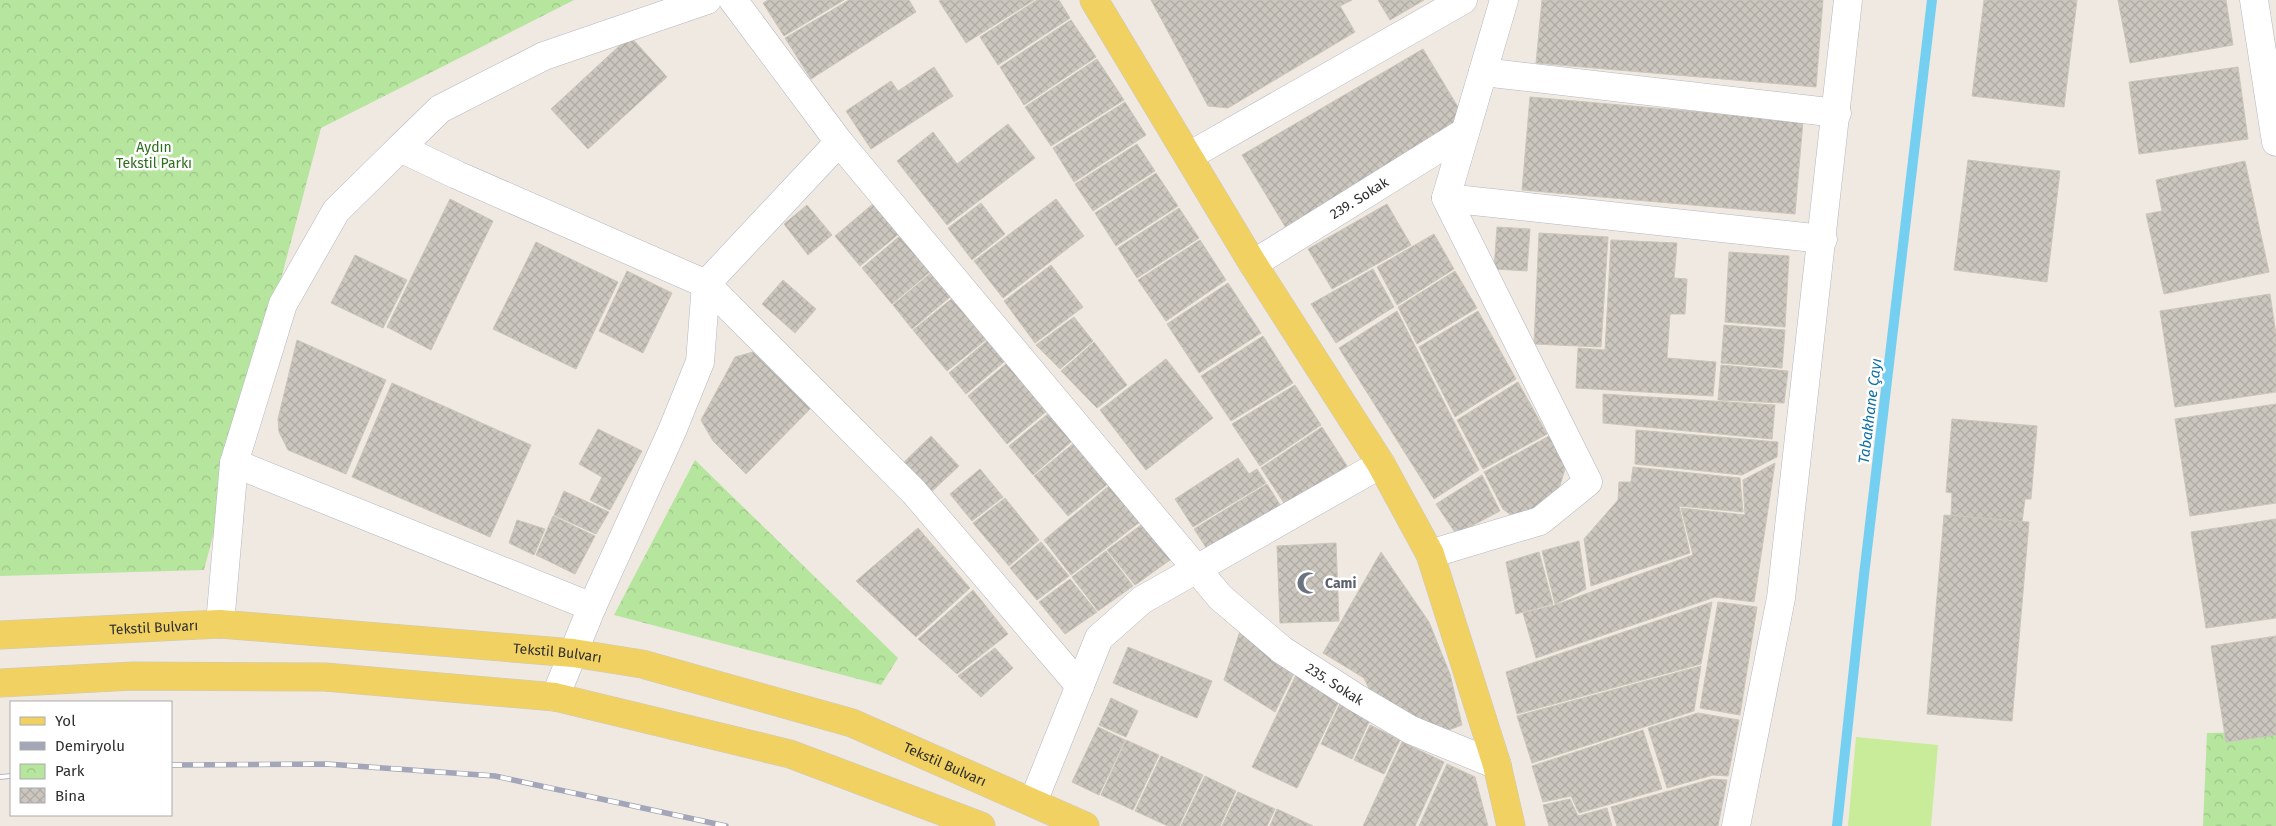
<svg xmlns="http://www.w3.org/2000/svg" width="2276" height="826" font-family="'Fira Sans',sans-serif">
  <defs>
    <pattern id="park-crowns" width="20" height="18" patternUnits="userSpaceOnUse" patternTransform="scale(1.25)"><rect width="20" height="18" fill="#b6e59e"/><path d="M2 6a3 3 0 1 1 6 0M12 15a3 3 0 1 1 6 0" fill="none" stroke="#9dc588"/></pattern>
    <pattern id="building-cross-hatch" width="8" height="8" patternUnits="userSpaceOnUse" patternTransform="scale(1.25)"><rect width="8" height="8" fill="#cbc7bf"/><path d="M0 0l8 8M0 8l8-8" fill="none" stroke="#afaba4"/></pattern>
  </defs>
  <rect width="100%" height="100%" fill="#efe9e1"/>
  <path fill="url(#park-crowns)" d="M0 0H574L321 128 204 570 0 576Z
    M695 460 898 658 881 685 614 615Z
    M2276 732V826H2203L2207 733Z"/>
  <path fill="#c9ec9a" d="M1856 737 1938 745 1931 826H1848Z"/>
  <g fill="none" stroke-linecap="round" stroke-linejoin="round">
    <path stroke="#75cff0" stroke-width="10" d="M1837 826 1864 575 1932 0"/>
  </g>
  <path fill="url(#building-cross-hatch)" stroke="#cbc5ba" d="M768 0H844L784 36 763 3Z
    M849 0H909L916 12 811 79 785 38Z
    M941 0H1034L966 43 939 1Z
    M1037 0H1059L1070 18 998 65 980 37Z
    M1151 0H1352L1340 6 1355 32 1228 108 1208 106Z
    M1378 0H1424L1390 20Z
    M1542 0H1823L1816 87 1536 63Z
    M1984 0H2077L2064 107 1972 96Z
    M2118 0H2226L2233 45 2130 63Z
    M1071 20 1096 57 1024 105 1000 67Z
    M630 36 667 77 588 149 551 109Z
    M1423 49 1467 122 1286 228 1242 155Z
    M1097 59 1124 100 1051 146 1025 107Z
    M934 67 953 96 871 149 846 111 891 81 898 91Z
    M2238 67 2248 139 2139 154 2129 82Z
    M1530 97 1803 121 1795 214 1522 190Z
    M1125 102 1146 135 1074 182 1053 148Z
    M1008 124 1035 158 947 225 897 161 933 132 957 164Z
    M1137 144 1155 171 1093 211 1075 184Z
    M1968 160 2060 171 2047 282 1954 270Z
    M2245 161 2269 272 2164 294 2146 214 2162 211 2156 180Z
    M1156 173 1178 206 1116 246 1095 213Z
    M880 198 906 228 860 266 835 236Z
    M450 199 493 221 431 350 387 327Z
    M1056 199 1084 236 1003 298 974 261Z
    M981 203 1005 234 972 260 948 228Z
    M1387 204 1411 245 1332 289 1308 249Z
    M807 205 832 235 808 255 784 224Z
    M1179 208 1199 238 1137 278 1118 248Z
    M1497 227 1530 229 1527 271 1494 269Z
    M907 230 937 266 892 304 862 268Z
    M1539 233 1608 237 1601 347 1534 344Z
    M1434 234 1454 269 1397 305 1377 267Z
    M1200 240 1226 280 1166 321 1138 280Z
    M1611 240 1677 243 1674 278 1687 279 1685 314H1670L1667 358 1716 362 1713 396 1576 388 1578 348 1605 350Z
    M536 242 618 282 576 369 493 329Z
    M1729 252 1789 256 1785 327 1725 322Z
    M355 255 407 280 383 328 331 303Z
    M1051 265 1083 307 1035 343 1004 301Z
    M938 267 957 291 912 329 893 305Z
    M1373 269 1394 307 1336 343 1311 304Z
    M627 271 672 293 643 353 599 331Z
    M1455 271 1477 308 1417 344 1398 307Z
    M783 280 816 309 795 333 762 304Z
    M1228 283 1261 333 1199 373 1167 324Z
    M959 293 993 334 947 371 913 330Z
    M2270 294 2276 334V392L2175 407 2160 311Z
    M1397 311 1479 470 1434 499 1339 348Z
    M1478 311 1516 379 1455 417 1419 347Z
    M1074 317 1093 341 1060 369 1036 345Z
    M1724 325 1785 330 1782 368 1721 363Z
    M994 335 1011 356 966 394 949 373Z
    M1263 336 1293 383 1231 421 1201 376Z
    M297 340 386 380 346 474 288 450 279 432 278 419Z
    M1094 342 1127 385 1097 408 1061 371Z
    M753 352 811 408 746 474 713 441 701 420 735 357Z
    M1013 358 1053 406 1007 444 968 396Z
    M1166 359 1213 418 1146 470 1100 410Z
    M1721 365 1788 371 1784 403 1718 400Z
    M1518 382 1547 434 1483 469 1457 420Z
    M392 383 531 445 490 537 352 477Z
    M1295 385 1321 425 1260 466 1232 424Z
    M1603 394 1775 405 1772 439 1603 423Z
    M2276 404V503L2190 516 2175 419Z
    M1055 408 1078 436 1033 475 1009 446Z
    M1952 419 2037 426 2031 499H2025L2022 522 1951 515 1952 493 1946 492Z
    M1322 427 1347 466 1286 506 1261 468Z
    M598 429 642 451 610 510 590 500 602 477 579 464Z
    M1636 430 1778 442 1777 457 1742 475 1635 464Z
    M931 436 959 466 929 494 901 465Z
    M1549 436 1566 466 1557 495 1516 519 1503 509 1484 472Z
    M1080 438 1114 479 1068 516 1034 476Z
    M1238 458 1249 474 1257 469 1266 483 1193 527 1175 499Z
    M1775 463 1754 602 1715 597 1536 658 1523 613 1555 605 1693 555 1681 508 1745 515 1743 480Z
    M1633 467 1740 478 1743 512 1679 506 1690 553 1591 586 1584 539 1618 500 1619 482H1631Z
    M980 469 1003 497 972 521 950 494Z
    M1482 475 1500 511 1456 534 1436 504Z
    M1115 481 1145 518 1071 575 1044 540Z
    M1267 484 1282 508 1211 555 1194 529Z
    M564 491 609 512 596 534 554 515Z
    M1005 498 1039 540 1009 566 973 523Z
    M1944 515 2029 522 2012 721 1927 714Z
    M553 516 595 536 575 574 536 555Z
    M2276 519V618L2206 628 2191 532Z
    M517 520 545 529 534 555 509 543Z
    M1148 520 1177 555 1135 585 1107 550Z
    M918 528 970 588 916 637 856 581Z
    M1579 541 1586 589 1555 604 1542 551Z
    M1041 542 1069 576 1037 600 1010 568Z
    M1336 543 1339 621 1280 623 1277 546Z
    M1106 551 1133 586 1098 611 1072 577Z
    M1381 552 1429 622 1450 674 1462 725 1443 732 1372 695 1364 678 1323 653Z
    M1539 552 1553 604 1516 614 1506 562Z
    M1070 579 1097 612 1065 634 1039 602Z
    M973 590 1008 634 957 674 918 639Z
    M1712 602 1701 664 1517 714 1506 672Z
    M1718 602 1757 607 1740 715 1700 708Z
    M1240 631 1294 673 1275 712 1224 680Z
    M2276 636V735L2226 742 2211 646Z
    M1128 647 1212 681 1197 718 1113 683Z
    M995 648 1013 668 981 697 958 676Z
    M1701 666 1694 711 1532 763 1517 716Z
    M1296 675 1341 697 1297 788 1252 767Z
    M1343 697 1374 711 1352 759 1321 744Z
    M1111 698 1138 711 1126 737 1099 725Z
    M1698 713 1739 720 1728 776 1713 775 1667 788 1648 728Z
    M1370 725 1400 740 1384 774 1354 760Z
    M1098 727 1125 740 1099 795 1072 782Z
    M1643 730 1662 789 1579 813 1571 796 1543 802 1532 766Z
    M1126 740 1159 755 1133 810 1101 795Z
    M1402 742 1444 762 1415 826H1363Z
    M1161 756 1203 775 1179 826H1168L1135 811Z
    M1447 764 1475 777 1488 826H1419Z
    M1205 776 1236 791 1220 826H1181Z
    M1712 779 1727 780 1718 826H1617L1611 807Z
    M1238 792 1275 809 1267 826H1222Z
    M1570 799 1578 816 1607 808 1612 826H1549L1543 805Z
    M1277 809 1313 826H1270Z"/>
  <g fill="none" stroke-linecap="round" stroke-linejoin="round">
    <defs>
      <g id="minor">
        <path d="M707 0 544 56 440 109 400 148 457 175 706 284 839 142"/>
        <path id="s1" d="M733 0 839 142 1220 597 1282 650 1355 697 1411 730 1497 765"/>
        <path d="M2254 0 2276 142"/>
        <path d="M1483 72 1837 113"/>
        <path d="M1189 156 1463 0"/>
        <path d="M1446 198 1823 239"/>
        <path id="s2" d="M1253 264 1465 132"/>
        <path d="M706 284 914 492 1080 686"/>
        <path d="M234 463 592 607"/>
        <path d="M1430 554 1540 521 1588 482 1446 198 1504 0"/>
        <path d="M220 624 234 463 283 304 336 211 400 148"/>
        <path d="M555 697 592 607 672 431 700 362 706 284"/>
        <path d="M1033 802 1099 638 1142 600 1381 464"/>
        <path d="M1736 826 1781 598 1848 0"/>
      </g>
      <g id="major">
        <path d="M1094 0 1253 264 1381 464 1430 554 1497 765 1511 826"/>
        <path id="s3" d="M0 635 220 624 573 653 642 664 852 723 1085 826"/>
        <path d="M0 683 133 676 325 677 555 697 790 754 981 826"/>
      </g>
    </defs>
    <use href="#minor" stroke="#b4b7c1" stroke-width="29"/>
    <use href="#major" stroke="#c9c9c9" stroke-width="29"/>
    <use href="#minor" stroke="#fff" stroke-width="28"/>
    <use href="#major" stroke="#f2d163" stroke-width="28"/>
    <defs>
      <path id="rail" d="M171 765 327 764 495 776 726 826
        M0 777 11 776"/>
    </defs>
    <use href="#rail" stroke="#a3a6b8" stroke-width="5.5"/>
    <use href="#rail" stroke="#fff" stroke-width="4" stroke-dasharray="11" stroke-linecap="butt"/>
  </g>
  <defs>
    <symbol id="mosque-bare" viewBox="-9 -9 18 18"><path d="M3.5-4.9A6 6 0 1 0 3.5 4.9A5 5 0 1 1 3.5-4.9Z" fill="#6b7280" stroke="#fff" stroke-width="2.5" paint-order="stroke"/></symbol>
  </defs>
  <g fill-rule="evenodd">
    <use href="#mosque-bare" x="1292" y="567" width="32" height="32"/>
  </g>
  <g text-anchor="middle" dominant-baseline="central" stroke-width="5" stroke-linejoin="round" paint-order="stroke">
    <g font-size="14" fill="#2c6e1b" stroke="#fff">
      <text x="154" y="147">Aydın<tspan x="154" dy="16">Tekstil Parkı</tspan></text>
    </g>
    <g font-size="14" fill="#2e2e2e" stroke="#fff">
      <text stroke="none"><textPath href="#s2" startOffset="125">239. Sokak</textPath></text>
      <text stroke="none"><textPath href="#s3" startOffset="154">Tekstil Bulvarı</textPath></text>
      <text stroke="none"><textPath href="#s3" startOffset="559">Tekstil Bulvarı</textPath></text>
      <text stroke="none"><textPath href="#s1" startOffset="915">235. Sokak</textPath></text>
      <text stroke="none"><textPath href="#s3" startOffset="964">Tekstil Bulvarı</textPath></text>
    </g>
    <g font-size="14" font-weight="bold" fill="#5b616d" stroke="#fff" text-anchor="start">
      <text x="1325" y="583">Cami</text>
    </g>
    <g font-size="15" font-style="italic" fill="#0d6fa3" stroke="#fff">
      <text transform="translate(1870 411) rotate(-83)">Tabakhane Çayı</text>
    </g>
  </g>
  <rect x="10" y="701" width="162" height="115" fill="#ffffff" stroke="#ababab"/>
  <rect x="20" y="717" width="25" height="8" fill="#f2d163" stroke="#ababab"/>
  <text x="55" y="726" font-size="15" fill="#2e2e2e">Yol</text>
  <rect x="20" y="742" width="25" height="8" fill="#a3a6b8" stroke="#ababab"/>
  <text x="55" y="751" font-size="15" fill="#2e2e2e">Demiryolu</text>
  <rect x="20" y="764" width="25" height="15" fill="url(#park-crowns)" stroke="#ababab"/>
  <text x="55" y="776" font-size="15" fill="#2e2e2e">Park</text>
  <rect x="20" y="788" width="25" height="15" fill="url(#building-cross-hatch)" stroke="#ababab"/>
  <text x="55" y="801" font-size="15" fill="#2e2e2e">Bina</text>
</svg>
